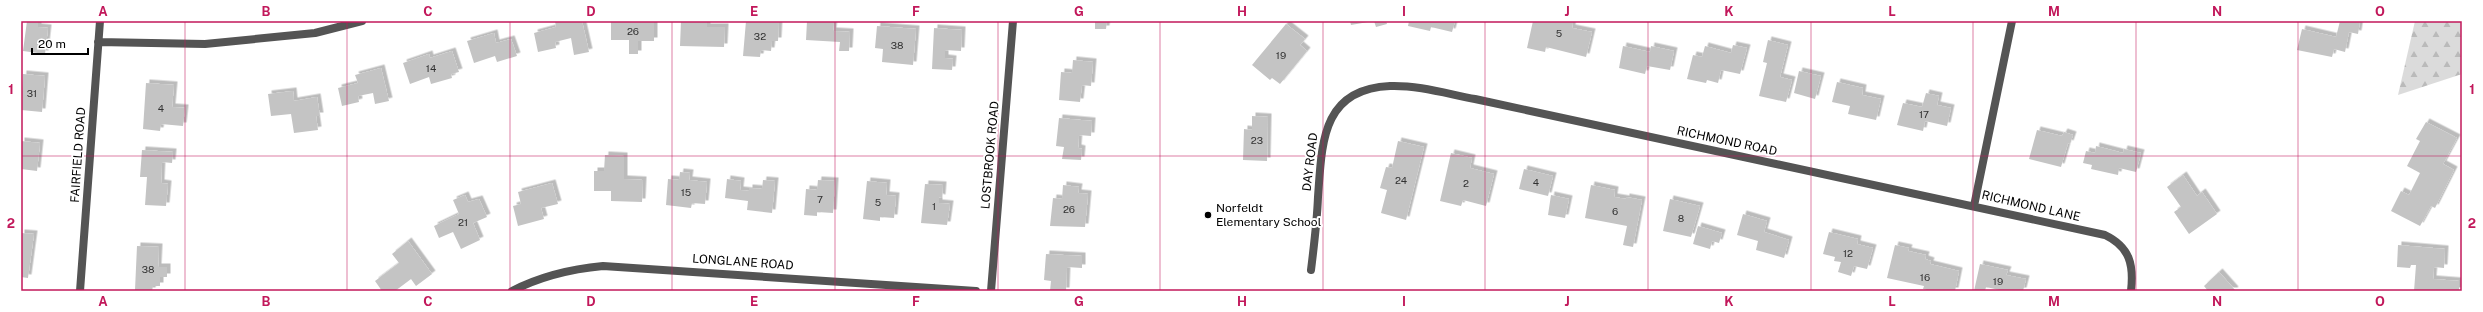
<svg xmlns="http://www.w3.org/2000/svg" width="2483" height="312" font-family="'Public Sans',sans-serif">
  <defs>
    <pattern id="forest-firs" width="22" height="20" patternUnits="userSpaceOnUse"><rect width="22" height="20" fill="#dbdbdb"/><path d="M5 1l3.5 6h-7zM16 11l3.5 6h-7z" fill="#bababa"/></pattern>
    <filter id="shadow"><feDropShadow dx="3.5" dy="-3.5" stdDeviation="0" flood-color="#0004"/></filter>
  </defs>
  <rect width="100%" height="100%" fill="#fff"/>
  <path fill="url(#forest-firs)" d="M2415 21H2462V74L2398 95Z"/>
  <path fill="#c4c4c4" filter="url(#shadow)" d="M27 21H38V27L48 28 45 54 23 51Z
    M555 21H582L589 52 574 55 571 38 555 42 556 48 538 52 534 33 556 27Z
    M611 21H654V41H638V54H629V40H611Z
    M681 21H707V27H725L724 47 680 46Z
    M746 21H779L778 41H772L771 51 761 50 760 57 743 56Z
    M807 21H834L833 31 850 32 849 51H839L840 42 806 40Z
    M1095 21H1107L1106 29H1095Z
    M1350 21H1368V22L1351 25Z
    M1374 21H1386L1387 24 1376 27Z
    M1409 21H1455L1452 32 1431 27 1430 31 1408 26Z
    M1533 21H1571L1573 22 1572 28 1592 32 1586 57 1546 47 1545 52 1527 48Z
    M2340 21H2360L2358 34 2349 32 2345 52 2334 49 2332 57 2297 50 2302 29 2336 37Z
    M1286 24 1305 39 1300 45 1307 51 1280 84 1272 78 1270 80 1252 65Z
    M877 26 916 29 913 65 882 62 883 49 875 48Z
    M934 28 962 30 961 51 945 50V58L953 59 952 70 932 69Z
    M494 33 496 43 511 39 517 56 497 62 495 56 474 63 467 41Z
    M1768 40 1788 45 1780 77 1792 80 1786 102 1759 96 1767 63 1763 62Z
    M1733 45 1747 48 1740 74 1721 70 1718 83 1707 80 1706 83 1687 79 1693 55 1702 57 1705 46 1731 53Z
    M1623 46 1650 52 1651 46 1674 51 1670 70 1647 66 1645 74 1619 68Z
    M452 51 459 72 451 74 452 78 431 84 429 77 410 84 403 63 429 54 430 58Z
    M1073 60 1093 62 1091 86 1082 85 1080 102 1059 100 1061 72 1072 73Z
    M381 68 389 101 375 104 373 93 358 96 359 102 342 106 338 88 358 83 355 75Z
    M1799 71 1821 76 1815 99 1794 93Z
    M23 74 45 76 42 112 21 110Z
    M1837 82 1863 88 1862 95 1881 99 1876 120 1848 114 1850 106 1832 102Z
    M146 83 174 85 172 107 185 108 183 126 161 124 160 131 143 129Z
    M293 91 294 101 317 97 320 116H316L318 130 294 133 291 114 271 116 268 94Z
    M1926 93 1939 96 1937 105 1951 108 1947 126 1925 121 1923 131 1897 125 1903 103 1922 107Z
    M1252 116 1268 117 1267 161 1243 160 1244 129 1252 130Z
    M1059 118 1092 121 1091 136 1079 135 1078 148 1082 149 1081 160 1062 159 1064 147 1056 146Z
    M2426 122 2457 138 2443 164 2454 170 2435 208 2431 206 2420 226 2391 211 2401 191 2409 195 2420 173 2407 166 2420 141 2416 139Z
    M2037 130 2062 136 2064 132 2073 135 2070 144 2068 143 2061 167 2029 159Z
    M21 141 40 143 37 171 21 169Z
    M1398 141 1424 147 1406 220 1381 213 1387 190 1380 188 1386 167 1392 168Z
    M2096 146 2123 153 2124 149 2141 153 2136 172 2119 168 2118 175 2091 169 2092 165 2083 163 2086 151 2095 153Z
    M142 150 173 152 172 163 162 162 161 183 168 184 166 206 145 205 147 177H140Z
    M1451 153 1472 158 1470 168 1494 174 1486 206 1463 200 1461 206 1440 201Z
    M605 155 624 156V179L643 180 642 202 611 201V191H594V171H604Z
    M1524 169 1553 176 1548 196 1519 189Z
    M680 172 690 173 689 180 707 182 705 204 692 203 691 208 666 205 668 179 679 180Z
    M2183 175 2197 196 2202 192 2217 214 2189 234 2174 212 2181 207 2167 187Z
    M727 179 741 181 740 190 749 191V188L762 189 763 180 775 181 772 213 747 210 748 201 725 198Z
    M818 180 835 181 833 213 817 212V216L804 215 806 189 817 190Z
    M867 181 887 183 886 195 896 196 894 218 880 217V221L863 219Z
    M552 183 558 204 541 208 544 219 518 226 513 206 521 204 518 192Z
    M925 184 943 185 942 198 939 197V203L950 204 947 225 921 223Z
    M1063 185 1079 187 1078 193 1088 194 1085 227 1050 226 1053 198 1062 199Z
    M1591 185 1615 190 1614 197 1626 199V197L1642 200 1633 247 1623 245 1627 226 1585 218Z
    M465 195 468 202 479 199 487 217 473 223 480 240 461 249 453 232 439 238 434 226 459 214 453 200Z
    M1551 195 1569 199 1565 218 1548 215Z
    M1670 199 1700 206 1691 237 1663 231Z
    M1743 214 1767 221 1764 232 1789 240 1784 258 1756 250 1758 241 1737 235Z
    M1698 226 1722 233 1719 243 1712 241 1710 249 1693 244Z
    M1829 232 1858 239 1857 244 1873 248 1867 269 1854 266 1851 276 1838 272 1841 262 1834 261 1835 257 1823 254Z
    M21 233 34 234 28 278 21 277Z
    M408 241 432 274 416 286 411 279 395 291H382L375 281 399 263 392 254Z
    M1895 245 1909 248 1908 251 1926 255 1925 259 1931 261 1930 264 1959 271 1955 291H1931L1923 289 1924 286 1887 278Z
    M2398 245 2445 249 2444 268 2434 267 2433 279 2459 281V291H2414L2416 265H2411L2410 268 2397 267Z
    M137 246 159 247 158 267H167V277H160V286H153L152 291 135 290Z
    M1046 254 1082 256V268L1067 267 1066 291H1050L1051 281 1044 280Z
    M1980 264 2008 270 2006 275 2026 279 2023 291H2004L1986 287 1985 291H1974Z
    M2219 272 2235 290 2234 291H2208L2204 286Z"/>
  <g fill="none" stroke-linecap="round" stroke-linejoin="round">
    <path stroke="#545454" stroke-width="8" d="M98 42 205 44 315 33 362 21
      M1974 206 2012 21
      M1311 270C1314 246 1317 222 1318 197 1322 144 1321 89 1390 86 1418 85 1448 94 1475 99L2105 235C2130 247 2134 265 2131 291
      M80 291 100 21
      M512 291C541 276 571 269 603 266L976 291
      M991 291 1013 21"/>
  </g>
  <path fill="none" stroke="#c2185b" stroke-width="1" stroke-opacity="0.55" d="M185 21V291M347 21V291M510 21V291M672 21V291M835 21V291M998 21V291M1160 21V291M1323 21V291M1485 21V291M1648 21V291M1811 21V291M1973 21V291M2136 21V291M2298 21V291M21 156H2462"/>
  <circle fill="#000" stroke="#fff" stroke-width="1.5" cx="1208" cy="215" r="4"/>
  <g text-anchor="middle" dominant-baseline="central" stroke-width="4" stroke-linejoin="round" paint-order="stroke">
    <g font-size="10" fill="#313131">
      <text x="633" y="31">26</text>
      <text x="1559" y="33">5</text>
      <text x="760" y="36">32</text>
      <text x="897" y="45">38</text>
      <text x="1281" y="55">19</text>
      <text x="431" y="68">14</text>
      <text x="32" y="93">31</text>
      <text x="161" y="108">4</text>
      <text x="1924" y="114">17</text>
      <text x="1257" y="140">23</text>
      <text x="1401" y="180">24</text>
      <text x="1536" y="182">4</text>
      <text x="1466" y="183">2</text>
      <text x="686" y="192">15</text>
      <text x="820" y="199">7</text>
      <text x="878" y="202">5</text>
      <text x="934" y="206">1</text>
      <text x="1069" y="209">26</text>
      <text x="1615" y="211">6</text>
      <text x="1681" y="218">8</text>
      <text x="463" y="222">21</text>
      <text x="1848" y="253">12</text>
      <text x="148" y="269">38</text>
      <text x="1925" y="277">16</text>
      <text x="1998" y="281">19</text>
    </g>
    <g font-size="12" fill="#000" stroke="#fff">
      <text transform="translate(1727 141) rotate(12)">RICHMOND ROAD</text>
      <text transform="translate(78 155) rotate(-86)">FAIRFIELD ROAD</text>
      <text transform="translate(990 155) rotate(-85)">LOSTBROOK ROAD</text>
      <text transform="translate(1310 162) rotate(-83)">DAY ROAD</text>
      <text transform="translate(2031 206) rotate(13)">RICHMOND LANE</text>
      <text transform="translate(743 262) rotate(4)">LONGLANE ROAD</text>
    </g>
    <g font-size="12" fill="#000" stroke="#fff" text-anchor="start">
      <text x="1216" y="208">Norfeldt<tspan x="1216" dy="14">Elementary School</tspan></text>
    </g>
  </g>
  <rect width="2483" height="312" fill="none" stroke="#ffffff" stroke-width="44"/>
  <path d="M32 48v6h56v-6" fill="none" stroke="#000000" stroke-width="2"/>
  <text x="38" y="48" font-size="12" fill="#000000" stroke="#ffffff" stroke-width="3" paint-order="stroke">20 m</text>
  <rect x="22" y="22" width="2439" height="268" fill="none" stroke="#c2185b" stroke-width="1.5"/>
  <g font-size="13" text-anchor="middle" font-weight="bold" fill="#c2185b">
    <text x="103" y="16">A</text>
    <text x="266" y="16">B</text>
    <text x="428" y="16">C</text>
    <text x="591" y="16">D</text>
    <text x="754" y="16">E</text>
    <text x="916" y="16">F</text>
    <text x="1079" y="16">G</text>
    <text x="1242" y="16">H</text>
    <text x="1404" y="16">I</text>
    <text x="1567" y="16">J</text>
    <text x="1729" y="16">K</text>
    <text x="1892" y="16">L</text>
    <text x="2054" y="16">M</text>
    <text x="2217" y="16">N</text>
    <text x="2380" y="16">O</text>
    <text x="11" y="94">1</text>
    <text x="2472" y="94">1</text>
    <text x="11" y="228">2</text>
    <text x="2472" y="228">2</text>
    <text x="103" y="306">A</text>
    <text x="266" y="306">B</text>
    <text x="428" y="306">C</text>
    <text x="591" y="306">D</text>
    <text x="754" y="306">E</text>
    <text x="916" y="306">F</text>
    <text x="1079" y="306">G</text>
    <text x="1242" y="306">H</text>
    <text x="1404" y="306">I</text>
    <text x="1567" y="306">J</text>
    <text x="1729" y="306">K</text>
    <text x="1892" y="306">L</text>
    <text x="2054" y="306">M</text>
    <text x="2217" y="306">N</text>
    <text x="2380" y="306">O</text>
  </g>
</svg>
